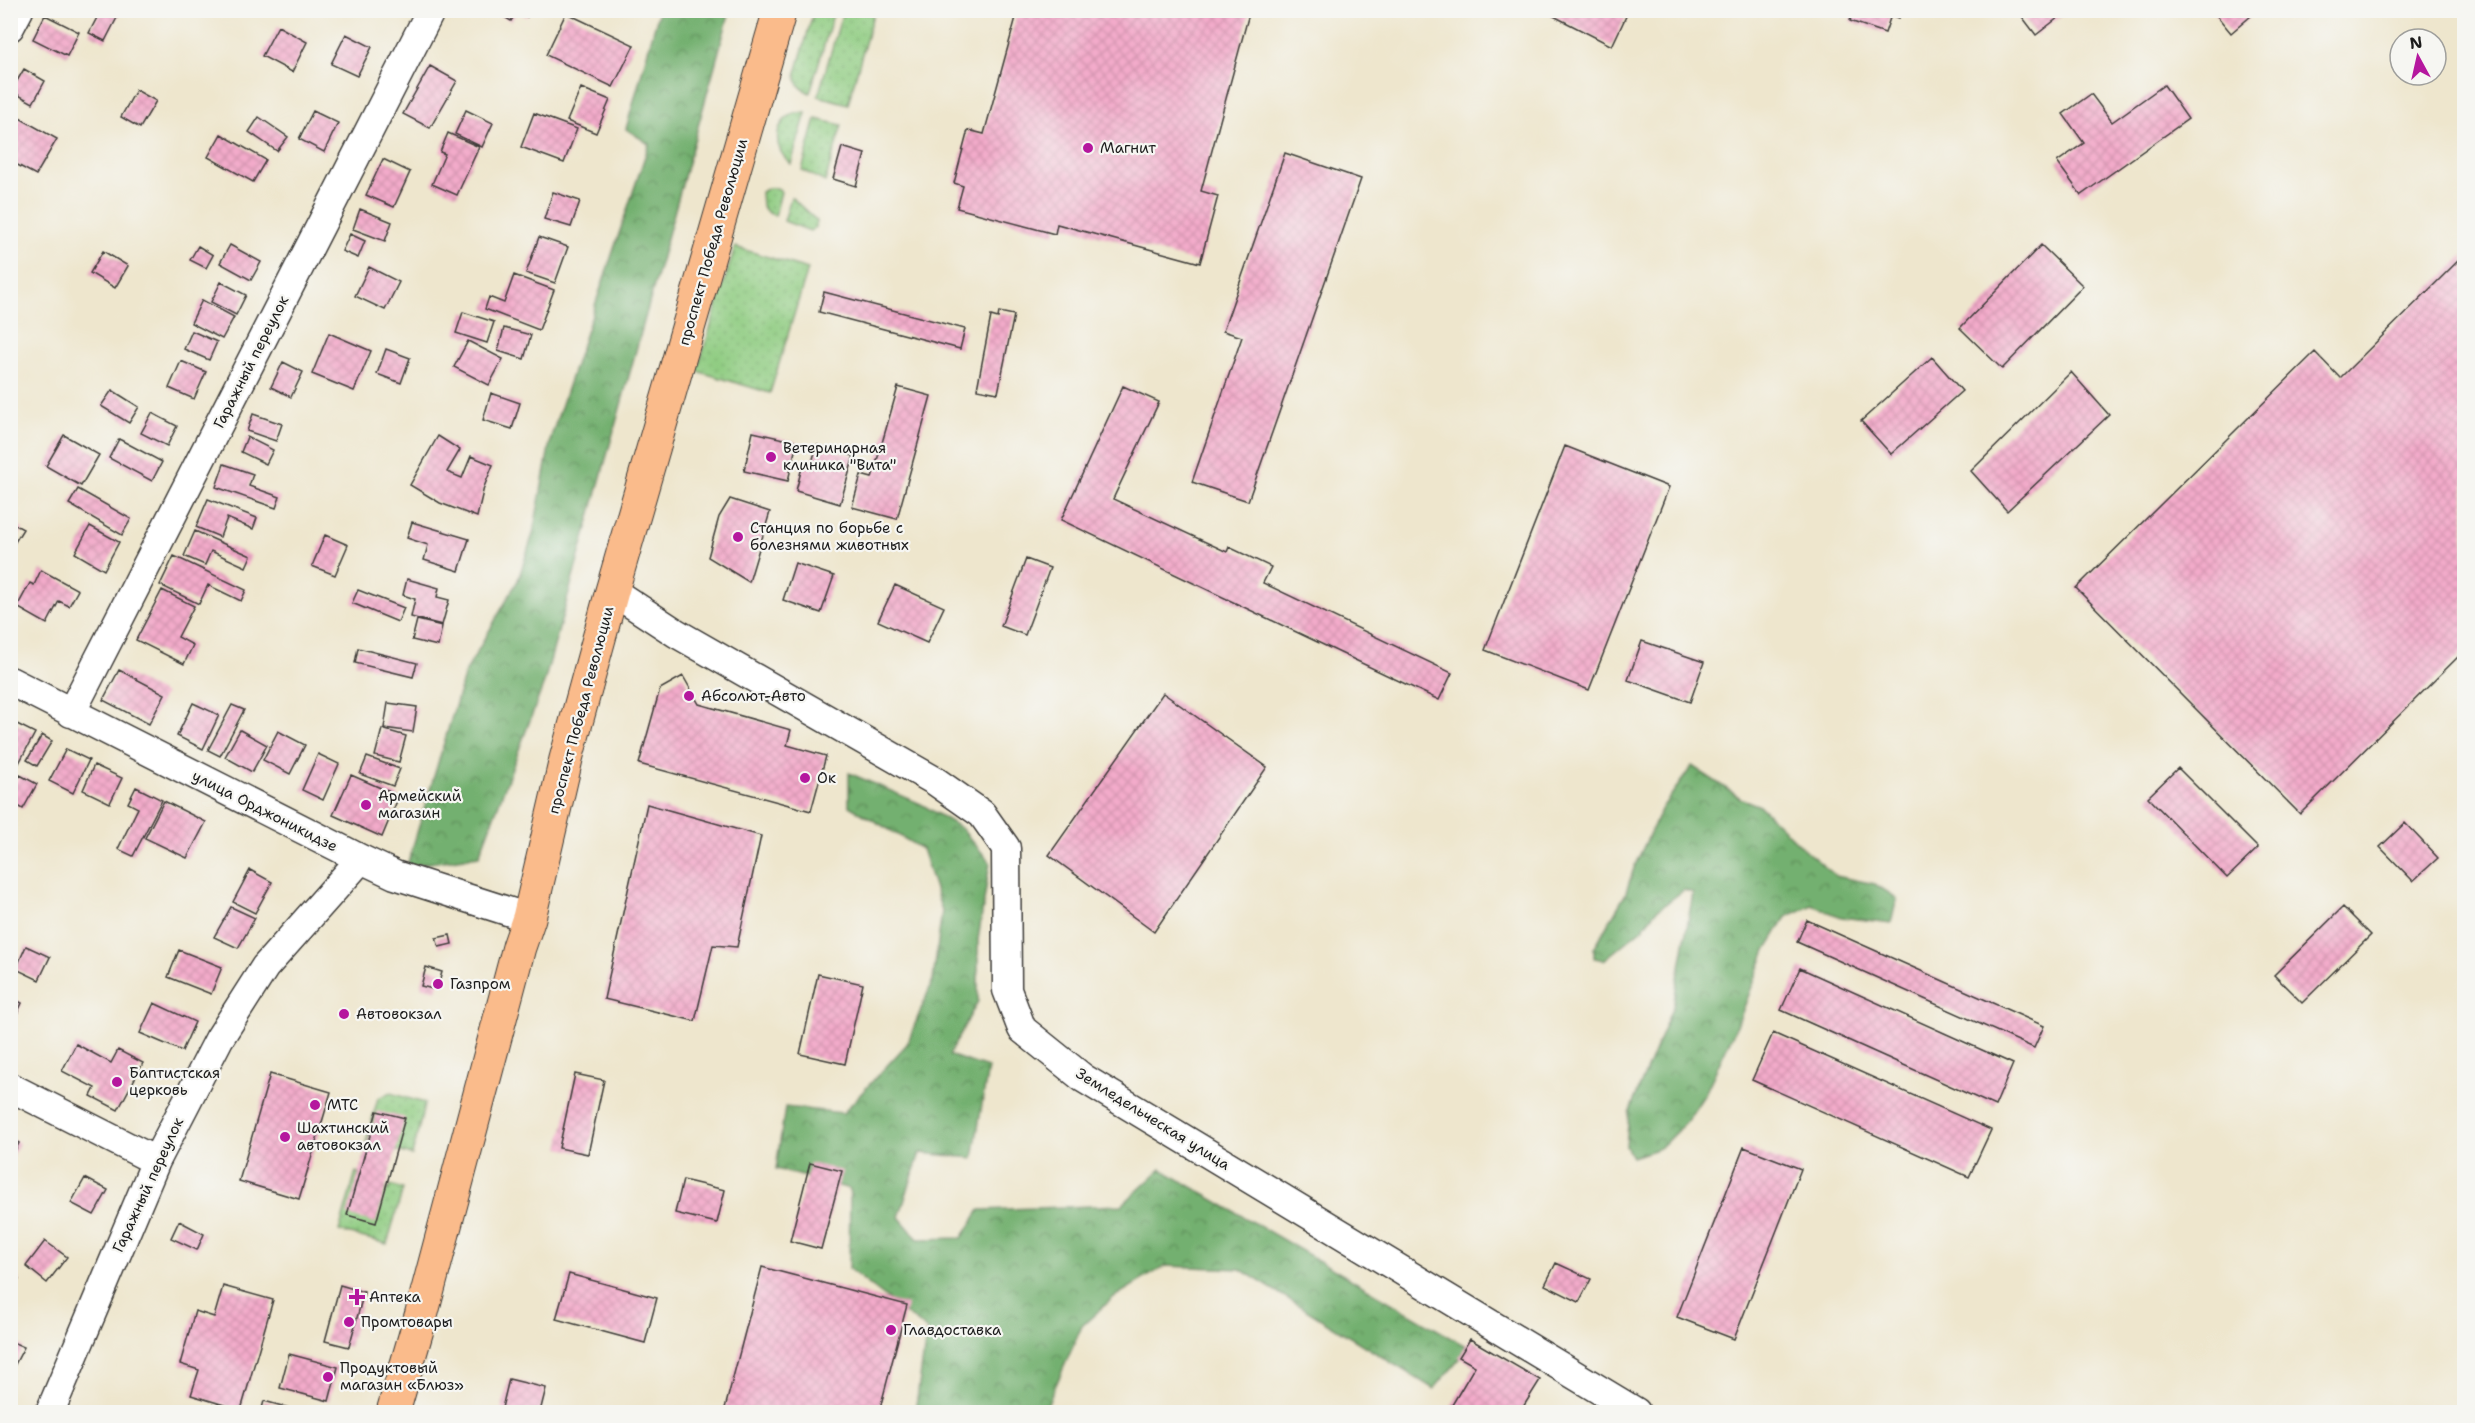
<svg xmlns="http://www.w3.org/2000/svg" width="2475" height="1423" font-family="'Shantell Sans',sans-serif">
  <defs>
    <pattern id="grass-dots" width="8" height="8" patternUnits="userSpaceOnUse" patternTransform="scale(1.5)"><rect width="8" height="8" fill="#8fcc81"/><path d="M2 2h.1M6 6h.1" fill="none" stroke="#7baf6f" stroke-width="1.8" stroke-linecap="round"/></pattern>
    <pattern id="forest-crowns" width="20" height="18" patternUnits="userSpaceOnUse" patternTransform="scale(1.5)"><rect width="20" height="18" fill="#73b06f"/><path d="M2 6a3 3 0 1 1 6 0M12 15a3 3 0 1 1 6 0" fill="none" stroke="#5e8e5a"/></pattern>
    <pattern id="building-cross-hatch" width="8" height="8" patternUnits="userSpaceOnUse" patternTransform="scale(1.5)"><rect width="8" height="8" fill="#f3abca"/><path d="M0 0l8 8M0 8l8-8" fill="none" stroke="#d093ad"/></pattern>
  </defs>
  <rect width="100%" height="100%" fill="#f6f6f2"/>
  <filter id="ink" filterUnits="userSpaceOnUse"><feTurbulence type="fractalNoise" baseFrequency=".0167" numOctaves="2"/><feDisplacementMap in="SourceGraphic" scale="12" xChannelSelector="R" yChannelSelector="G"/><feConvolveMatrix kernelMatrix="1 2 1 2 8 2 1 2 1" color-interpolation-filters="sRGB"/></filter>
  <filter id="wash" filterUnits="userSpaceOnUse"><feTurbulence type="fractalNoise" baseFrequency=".008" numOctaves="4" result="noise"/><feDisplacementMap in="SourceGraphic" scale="24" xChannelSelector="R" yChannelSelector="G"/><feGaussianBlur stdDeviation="1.35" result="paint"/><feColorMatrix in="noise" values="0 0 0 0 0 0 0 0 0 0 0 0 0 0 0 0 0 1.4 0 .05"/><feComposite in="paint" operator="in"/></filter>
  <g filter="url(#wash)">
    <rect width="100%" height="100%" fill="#eee6cd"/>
    <path fill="url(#grass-dots)" stroke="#56744e" stroke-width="1.5" d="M814 10 834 11 810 93C800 88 796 84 796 73Z
      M843 11H874L848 104 818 96Z
      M795 113H806L791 164C773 149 772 124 795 113Z
      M816 119 842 125 825 182 802 170Z
      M769 188H777L781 192 775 216 767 212 762 206 761 192Z
      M791 197 817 221 816 227 810 231 784 221Z
      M735 247 808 269 770 393 697 371Z
      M390 1093 425 1103 412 1155 366 1142 378 1098Z
      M356 1172 373 1177 371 1185 389 1190 390 1185 403 1189 387 1244 339 1231Z"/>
    <path fill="url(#forest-crowns)" stroke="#486646" stroke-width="1.5" d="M659 11H730L544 683 479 856 407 866 465 673 518 580 533 534 551 437 649 144 626 129Z
      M1692 766 1742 799 1760 806 1806 851 1836 876 1875 884 1897 898 1891 923 1841 917 1812 905 1786 917 1766 950 1738 1023 1705 1094 1687 1121 1660 1148 1632 1157 1626 1146 1629 1113 1673 1006 1693 893 1684 890 1655 912 1643 928 1604 960 1594 958V948L1625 895 1635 865 1662 808Z
      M849 773 921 804 961 828 990 862 978 940V1001L949 1055 988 1068 973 1158 920 1153 899 1217 918 1239 962 1238 980 1210 1122 1205 1161 1169 1469 1348 1434 1389 1240 1269 1165 1266 1114 1297 1082 1326 1044 1412H915L927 1330 849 1269 850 1189 776 1169 785 1107 843 1113 907 1044 933 980 942 911 922 849 849 806Z"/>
    <g id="blocks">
      <path fill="url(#building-cross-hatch)" d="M101 10H121L105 41 89 33Z
        M492 10H531L527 17 517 11 511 21Z
        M1018 10H1250L1201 191 1218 196 1200 263 1057 224 1055 234 957 208 963 186 954 183 968 130 984 134Z
        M1542 10H1625L1628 12 1612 46Z
        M1853 10H1901L1899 18 1891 15 1885 33 1850 21Z
        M2017 10H2068L2036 35Z
        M2212 10H2258L2231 33Z
        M566 13 634 45 613 87 546 55Z
        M45 15 79 32 67 56 33 39Z
        M278 26 307 42 292 72 262 56Z
        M346 34 372 47 357 76 331 64Z
        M430 66 457 81 430 128 403 114Z
        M24 69 45 81 33 103 11 91Z
        M2164 85 2188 119 2081 195 2057 162 2084 143 2063 114 2091 94 2112 122Z
        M581 88 610 100 596 133 567 121Z
        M136 90 156 101 140 128 121 117Z
        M466 110 493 123 482 147 455 134Z
        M313 111 338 123 324 152 299 139Z
        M534 113 577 129 564 163 521 147Z
        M16 116 57 139 36 175 10 161V127Z
        M259 117 288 137 277 151 249 132Z
        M448 133 479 147 457 195 432 184 445 154 440 152Z
        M221 134 266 160 253 182 208 157Z
        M842 147 865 154 856 186 833 179Z
        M1285 153 1361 179 1248 501 1192 482 1242 337 1223 331Z
        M383 159 410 172 394 207 366 195Z
        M553 192 580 201 571 227 544 219Z
        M360 209 392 222 385 241 353 229Z
        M350 234 365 241 358 258 342 251Z
        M539 237 568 247 555 283 526 273Z
        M230 245 261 262 251 280 220 263Z
        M2041 245 2083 286 2002 369 1960 328Z
        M198 246 213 255 206 268 190 260Z
        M103 251 128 266 115 288 90 273Z
        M2464 255V651L2300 814 2076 588 2315 352 2340 378Z
        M369 267 399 282 385 310 355 296Z
        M514 275 554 290 539 330 485 309 489 297 504 303Z
        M221 282 246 295 236 315 211 302Z
        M824 292 965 329 960 349 819 312Z
        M202 300 234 317 222 339 191 323Z
        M463 312 494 322 487 343 456 333Z
        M999 312 1014 315 998 393 977 389 991 316 998 318Z
        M504 328 531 335 524 359 498 351Z
        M192 331 217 342 209 360 184 349Z
        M329 333 371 351 354 391 312 374Z
        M468 341 503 359 489 385 454 367Z
        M386 349 410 358 401 383 377 374Z
        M1932 357 1962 391 1891 454 1861 421Z
        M181 361 206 372 194 399 169 388Z
        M283 362 303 372 291 397 271 387Z
        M2071 372 2109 415 2007 511 1971 471Z
        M1123 386 1159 402 1113 499 1227 552 1229 547 1271 567 1263 583 1452 673 1439 700 1061 520Z
        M898 387 931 396 897 519 852 507 861 475 872 478Z
        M112 390 139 407 129 423 101 406Z
        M491 393 520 403 512 429 483 420Z
        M152 413 177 426 167 446 141 433Z
        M253 414 282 424 276 441 247 431Z
        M753 432 797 442 788 481 744 471Z
        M64 435 99 455 81 486 46 466Z
        M438 436 460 450 447 472 462 478 471 456 493 465 484 487 477 517 440 503 410 485Z
        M247 437 273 450 266 464 241 452Z
        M119 439 162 462 152 481 109 458Z
        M817 445 854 456 840 504 796 491 802 467 811 466Z
        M1565 446 1669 487 1589 690 1485 650Z
        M224 464 253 474 249 486 280 497 276 508 216 487Z
        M78 489 131 519 122 535 69 504Z
        M208 499 257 518 253 529 227 518 220 537 196 527Z
        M730 499 770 512 749 582 708 557 719 517Z
        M10 522 23 529 10 550Z
        M412 522 469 539 459 571 424 560 428 545 407 538Z
        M90 526 119 542 104 570 75 553Z
        M195 531 251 556 246 567 211 551 205 565 184 556Z
        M325 535 348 545 335 575 312 566Z
        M174 556 246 590 241 601 208 585 199 604 160 585Z
        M1026 559 1050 568 1025 635 1001 626Z
        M795 563 834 576 821 613 783 600Z
        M41 570 78 590 69 606 59 601 47 624 17 607 30 583 34 585Z
        M407 579 439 588 437 597 449 600 442 625 411 617 415 599 403 595Z
        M895 585 944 607 927 643 878 621Z
        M162 590 194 606 178 637 193 645 184 664 136 640Z
        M358 590 404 608 398 622 352 603Z
        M417 620 442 626 438 646 412 640Z
        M1642 641 1704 662 1690 702 1628 680Z
        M358 648 417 663 413 677 355 663Z
        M119 670 165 694 149 724 103 700Z
        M683 676 699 704 791 730 787 745 826 756 811 811 639 764 660 689Z
        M1163 693 1267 767 1154 932 1049 855Z
        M193 703 219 715 203 749 177 736Z
        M388 703 417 707 413 732 384 728Z
        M232 705 244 710 220 756 208 750Z
        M15 723 35 733 19 763 10 758V731Z
        M382 729 406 736 399 762 375 756Z
        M240 730 267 745 252 772 225 757Z
        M278 731 305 745 290 774 263 760Z
        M42 735 52 741 37 766 27 760Z
        M66 749 89 760 73 793 49 781Z
        M318 754 339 764 323 800 302 790Z
        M367 757 400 769 393 786 360 774Z
        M94 765 122 778 110 803 83 790Z
        M2178 768 2258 848 2227 878 2148 797Z
        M20 775 37 784 23 809 10 801V791Z
        M351 775 399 796 382 837 333 815Z
        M136 787 162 800 133 856 118 849 138 808 128 803Z
        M164 801 206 822 187 858 145 838Z
        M647 804 761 836 737 947 713 945 695 1021 604 999Z
        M2405 823 2438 858 2413 881 2380 847Z
        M250 870 272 882 255 913 233 902Z
        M231 907 255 918 238 948 214 937Z
        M2343 907 2371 935 2302 1003 2274 975Z
        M1807 920 2044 1026 2034 1048 1797 942Z
        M450 935 452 944 439 947 436 938Z
        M26 946 50 957 39 980 16 969Z
        M179 950 222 967 211 994 168 977Z
        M426 967 442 972 437 990 421 986Z
        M1800 968 2013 1064 1995 1106 1781 1010Z
        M818 974 863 984 845 1064 800 1054Z
        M10 997 22 1003 15 1018 10 1016Z
        M154 1003 195 1022 182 1051 140 1033Z
        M1773 1033 1991 1130 1969 1177 1752 1080Z
        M76 1044 111 1063 118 1050 143 1063 118 1110 91 1096 95 1088 62 1071Z
        M270 1074 331 1092 299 1199 239 1181Z
        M575 1074 604 1080 588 1154 559 1148Z
        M377 1111 405 1118 376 1223 347 1215Z
        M10 1138 19 1143 10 1160Z
        M1744 1147 1801 1169 1734 1339 1677 1317Z
        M810 1163 842 1171 821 1249 790 1241Z
        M85 1178 108 1190 94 1215 71 1203Z
        M683 1180 725 1190 717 1223 675 1213Z
        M179 1221 204 1234 197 1250 171 1238Z
        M45 1241 67 1257 47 1283 26 1266Z
        M1556 1263 1591 1279 1579 1302 1545 1285Z
        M762 1267 907 1305 879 1412H724Z
        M569 1274 657 1298 645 1343 556 1319Z
        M10 1275 19 1279 10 1298Z
        M340 1285 364 1292 349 1347 325 1341Z
        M223 1286 273 1300 241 1410 191 1395 199 1370 180 1364 195 1311 214 1317Z
        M1470 1339 1540 1380 1520 1412H1453L1449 1410 1475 1366 1459 1357Z
        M10 1341 24 1347 13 1368 10 1367Z
        M289 1354 338 1367 329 1401 280 1388Z
        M509 1379 546 1388 540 1412H501Z
        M264 1401 304 1412H261Z"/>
    </g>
  </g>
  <g filter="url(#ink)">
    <use href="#blocks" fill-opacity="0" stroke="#3c3a37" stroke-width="1.5"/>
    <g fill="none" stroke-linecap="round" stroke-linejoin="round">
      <defs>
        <path id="minor" d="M10 27 19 10
          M612 591 676 633 935 781 982 814 1006 848 1007 990 1022 1029 1083 1078 1636 1412
          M10 681 361 859 395 875 529 918
          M71 713 431 10
          M10 1087 156 1161
          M50 1412 156 1161 219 1039 265 967 361 859"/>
        <path id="major" d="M393 1412 421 1316 519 947 529 918 566 759 612 591 780 10"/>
      </defs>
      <use href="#minor" stroke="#3c3a37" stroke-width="31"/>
      <use href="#major" stroke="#3c3a37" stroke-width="35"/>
      <use href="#minor" stroke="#fff" stroke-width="28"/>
      <use href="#major" stroke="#fabb8b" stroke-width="33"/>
    </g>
  </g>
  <g fill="#b5179e" stroke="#f6f6f2" stroke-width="2">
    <circle cx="1088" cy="148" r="6"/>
    <circle cx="771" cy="457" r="6"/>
    <circle cx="738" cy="537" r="6"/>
    <circle cx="689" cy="696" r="6"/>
    <circle cx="805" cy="778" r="6"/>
    <circle cx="366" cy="805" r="6"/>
    <circle cx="438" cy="984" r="6"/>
    <circle cx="344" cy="1014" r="6"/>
    <circle cx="117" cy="1082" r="6"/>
    <circle cx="315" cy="1105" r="6"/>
    <circle cx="285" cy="1137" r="6"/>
    <path d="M354 1288h6v6h6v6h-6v6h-6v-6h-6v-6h6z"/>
    <circle cx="349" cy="1322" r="6"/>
    <circle cx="891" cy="1330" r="6"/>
    <circle cx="328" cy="1377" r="6"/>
  </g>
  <g text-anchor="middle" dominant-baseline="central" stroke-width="4.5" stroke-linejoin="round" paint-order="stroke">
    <g font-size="15" fill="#1c1c1c" stroke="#f6f6f2" text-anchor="start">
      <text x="1100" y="148">Магнит</text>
      <text x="783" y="448">Ветеринарная<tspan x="783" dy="17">клиника "Вита"</tspan></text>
      <text x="750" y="528">Станция по борьбе с<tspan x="750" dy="17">болезнями животных</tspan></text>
      <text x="701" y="696">Абсолют-Авто</text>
      <text x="817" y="778">Ок</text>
      <text x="378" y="796">Армейский<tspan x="378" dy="17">магазин</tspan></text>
      <text x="450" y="984">Газпром</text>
      <text x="356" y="1014">Автовокзал</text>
      <text x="129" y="1073">Баптистская<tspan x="129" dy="17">церковь</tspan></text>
      <text x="327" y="1105">МТС</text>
      <text x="297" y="1128">Шахтинский<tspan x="297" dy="17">автовокзал</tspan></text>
      <text x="369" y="1297">Аптека</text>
      <text x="361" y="1322">Промтовары</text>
      <text x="903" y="1330">Главдоставка</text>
      <text x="340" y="1368">Продуктовый<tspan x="340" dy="17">магазин «Блюз»</tspan></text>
    </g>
    <g font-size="15" fill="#1c1c1c" stroke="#f6f6f2">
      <text transform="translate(713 242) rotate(-74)">проспект Победа Революции</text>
      <text transform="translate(251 362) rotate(-63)">Гаражный переулок</text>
      <text transform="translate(581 710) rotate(-75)">проспект Победа Революции</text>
      <text transform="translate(265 811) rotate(27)">улица Орджоникидзе</text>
      <text transform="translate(1153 1119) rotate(32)">Земледельческая улица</text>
      <text transform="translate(148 1185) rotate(-65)">Гаражный переулок</text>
    </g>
  </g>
  <rect width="2475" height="1423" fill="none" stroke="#f6f6f2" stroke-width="36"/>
  <g transform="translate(2418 57) rotate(352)"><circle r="28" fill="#f6f6f2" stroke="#9f9f9c" stroke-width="1.5"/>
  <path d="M0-4.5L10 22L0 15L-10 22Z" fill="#b5179e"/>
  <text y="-9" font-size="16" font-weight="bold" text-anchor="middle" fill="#1c1c1c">N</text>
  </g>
</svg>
